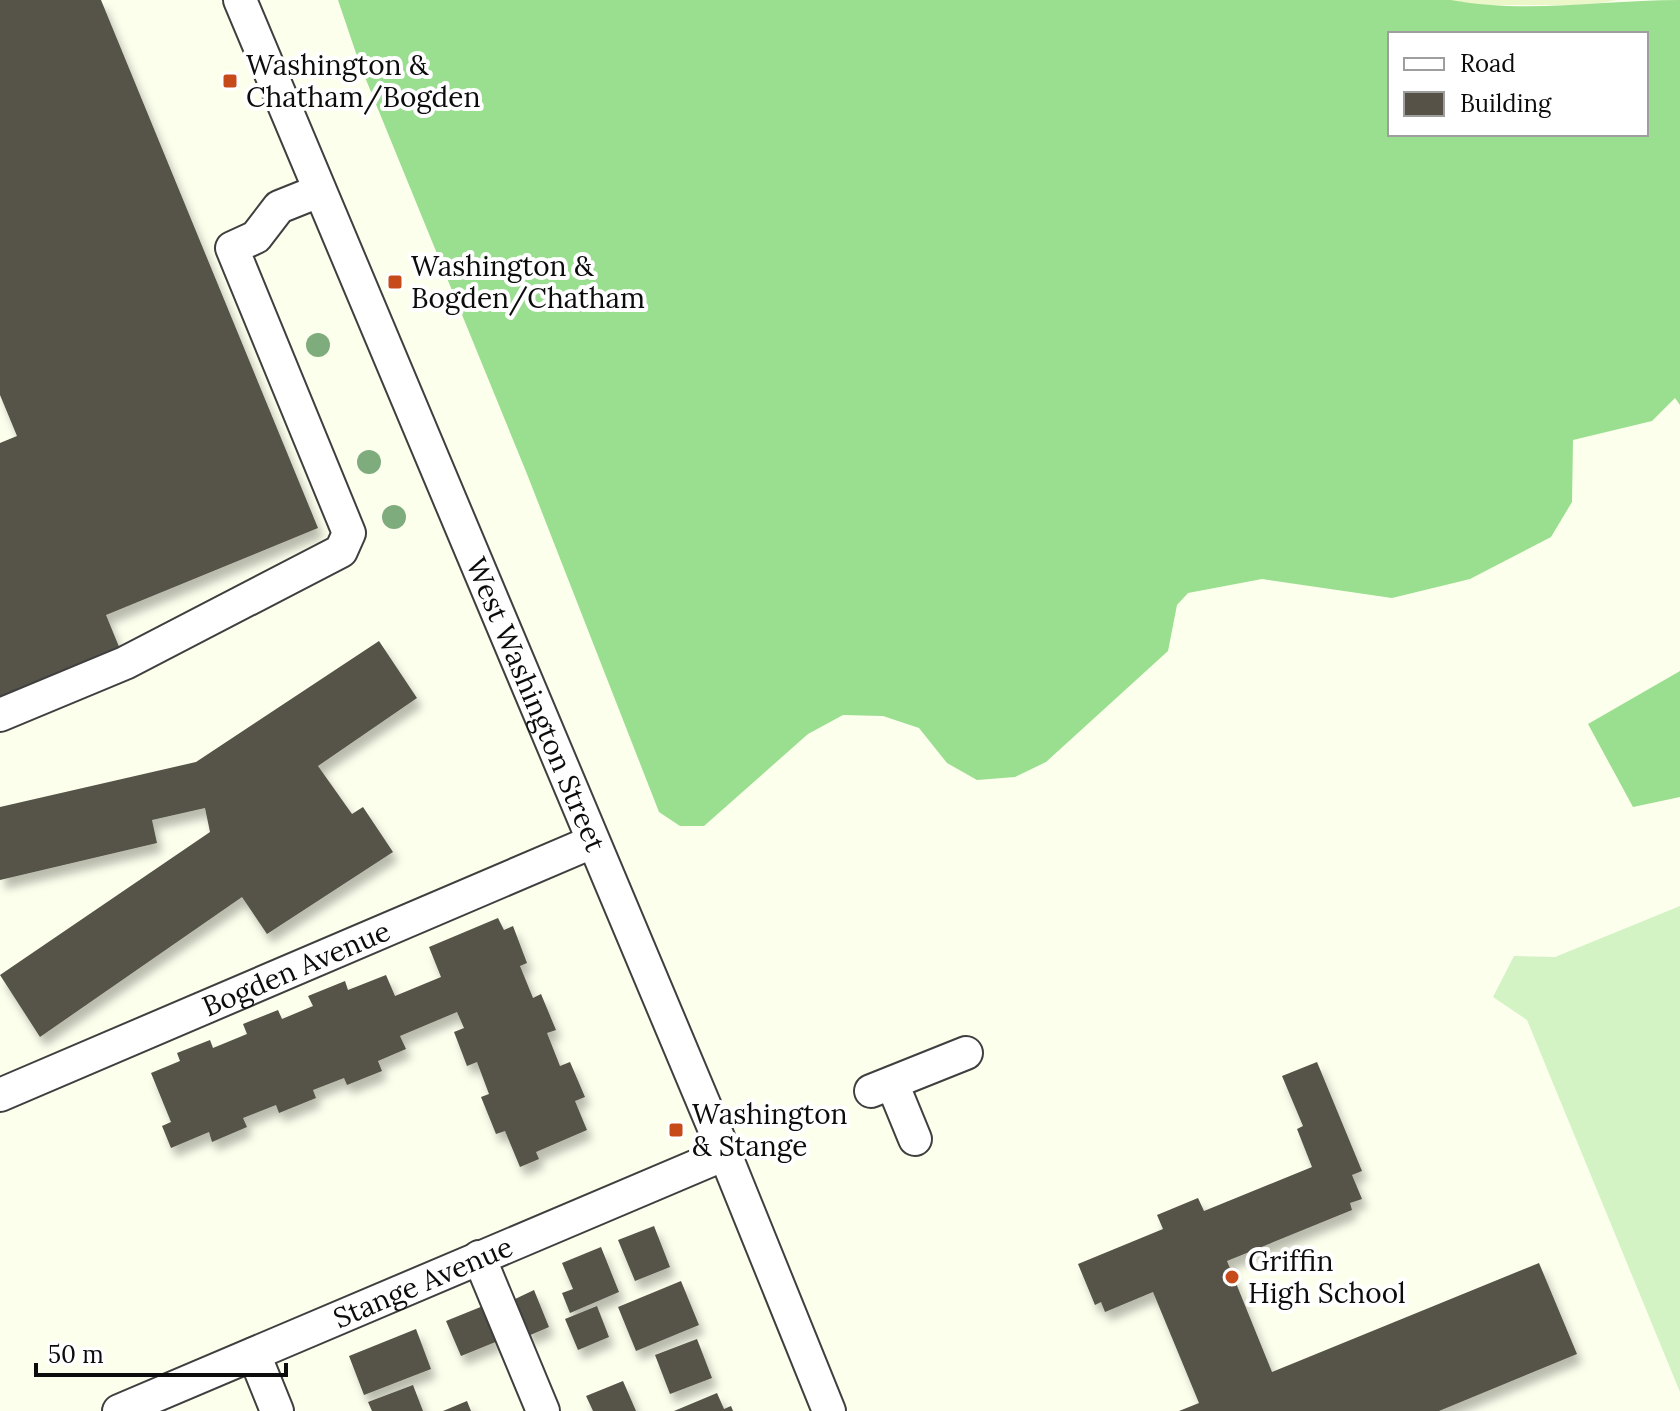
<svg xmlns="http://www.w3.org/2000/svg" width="1680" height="1411" font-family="Lora,serif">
  <defs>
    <filter id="shadow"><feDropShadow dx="5" dy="9" stdDeviation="4" flood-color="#0004"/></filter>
  </defs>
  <rect width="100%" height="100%" fill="#fcffec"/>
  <path fill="#ecf7c9" d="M1451 0H1617L1591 5H1479Z"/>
  <path fill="#9ade90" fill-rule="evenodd" d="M338 0H1451C1526 14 1604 0 1680 0V405L1675 398 1652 421 1573 440 1572 502 1551 537 1470 579 1392 598 1262 579 1188 593 1177 605 1168 651 1046 762 1015 777 977 780 947 763 919 728 883 716 843 715 808 734 704 826H680L659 812 527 474 360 65ZM1646 34V134H1390V34Z
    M1680 671V797L1633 807 1588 724Z"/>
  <path fill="#d4f3c5" d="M1680 906V1392L1527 1020 1493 997 1514 956 1555 957Z"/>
  <path fill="#565248" filter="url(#shadow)" d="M0 0H101L318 528 106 615 122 654 0 699V443L17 436 0 395Z
    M379 641 417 698 318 766 352 814 363 807 393 852 267 934 242 897 40 1037 0 975 210 832 205 808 152 820 157 843 0 880V807L196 762Z
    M498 918 504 930 513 926 527 963 520 966 533 998 541 994 556 1030 547 1033 560 1066 570 1062 585 1097 575 1101 587 1130 536 1152 539 1159 520 1167 505 1131 496 1134 481 1097 489 1094 477 1062 467 1066 454 1032 464 1028 457 1012 400 1036 406 1049 378 1061 382 1071 347 1085 344 1078 313 1090 316 1098 279 1113 276 1105 243 1118 247 1127 212 1142 209 1132 171 1148 162 1126 171 1122 151 1073 180 1061 177 1053 210 1040 213 1048 247 1034 243 1024 278 1010 282 1019 313 1006 308 996 345 981 348 990 386 975 395 996 441 977 429 947Z
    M1317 1062 1362 1171 1352 1175 1362 1199 1350 1203 1352 1210 1227 1261 1272 1372 1539 1263 1577 1354 1439 1411H1179L1199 1403 1153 1292 1105 1312 1101 1302 1095 1305 1078 1264 1163 1229 1157 1215 1198 1198 1204 1211 1312 1167 1297 1129 1303 1126 1282 1076Z
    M654 1226 670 1267 635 1281 618 1240Z
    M601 1247 619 1292 570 1313 562 1293 573 1289 562 1263Z
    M681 1281 699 1325 636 1351 618 1307Z
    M534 1290 549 1327 528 1336 513 1300Z
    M483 1306 498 1341 461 1356 446 1321Z
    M597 1306 609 1337 578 1350 565 1319Z
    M416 1329 431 1369 364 1395 349 1356Z
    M697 1339 712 1378 670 1394 655 1355Z
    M623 1381 636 1411H593L586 1396Z
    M413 1385 423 1411H372L368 1402Z
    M717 1393 724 1409 731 1406 733 1411H674Z
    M467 1401 471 1411H443Z"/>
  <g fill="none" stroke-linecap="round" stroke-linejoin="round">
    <defs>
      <g id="minor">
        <path id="s1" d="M240 0 725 1154 829 1411"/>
        <path d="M0 715 125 663 341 551 349 533 232 248 256 237 279 207 319 191"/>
        <path d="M892 1083 915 1139"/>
        <path d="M871 1091 966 1053"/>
        <path id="s2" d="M0 1095 592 842"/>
        <path d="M479 1257 543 1411"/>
        <path d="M254 1354 277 1411"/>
        <path id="s3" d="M119 1411 725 1154"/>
      </g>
    </defs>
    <use href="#minor" stroke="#3f3f3f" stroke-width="36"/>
    <use href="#minor" stroke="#fff" stroke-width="32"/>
  </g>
  <g fill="#7fac7d">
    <circle cx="318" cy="345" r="12"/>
    <circle cx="369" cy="462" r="12"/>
    <circle cx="394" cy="517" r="12"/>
  </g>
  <g fill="#c64a1a" stroke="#fff" stroke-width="3">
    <rect x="222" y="73" width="16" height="16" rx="4"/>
    <rect x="387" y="274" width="16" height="16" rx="4"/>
    <rect x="668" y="1122" width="16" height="16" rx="4"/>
    <circle cx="1232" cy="1277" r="8"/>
  </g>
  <g text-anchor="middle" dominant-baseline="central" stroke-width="8" stroke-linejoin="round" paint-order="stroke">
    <g font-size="28" fill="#0c0c0c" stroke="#fff" text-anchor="start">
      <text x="246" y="65">Washington &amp;<tspan x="246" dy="32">Chatham/Bogden</tspan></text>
      <text x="411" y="266">Washington &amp;<tspan x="411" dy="32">Bogden/Chatham</tspan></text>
      <text x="692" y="1114">Washington<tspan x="692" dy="32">&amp; Stange</tspan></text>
      <text x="1248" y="1261">Griffin<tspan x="1248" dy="32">High School</tspan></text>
    </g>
    <g font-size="28" fill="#0c0c0c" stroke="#fff">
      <text stroke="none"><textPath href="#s1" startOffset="764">West Washington Street</textPath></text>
      <text stroke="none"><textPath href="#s2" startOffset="322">Bogden Avenue</textPath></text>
      <text stroke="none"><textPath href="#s3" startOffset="330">Stange Avenue</textPath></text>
    </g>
  </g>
  <rect x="1388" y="32" width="260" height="104" fill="#ffffff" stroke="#9e9e9e" stroke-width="2"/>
  <rect x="1404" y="58" width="40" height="12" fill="#ffffff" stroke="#9e9e9e" stroke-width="2"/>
  <text x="1460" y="72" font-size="24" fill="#0c0c0c">Road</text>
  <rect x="1404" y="92" width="40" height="24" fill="#565248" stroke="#9e9e9e" stroke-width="2"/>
  <text x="1460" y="112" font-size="24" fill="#0c0c0c">Building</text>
  <path d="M36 1363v12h250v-12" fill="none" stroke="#0c0c0c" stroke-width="4"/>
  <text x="48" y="1363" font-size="24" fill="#0c0c0c" stroke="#ffffff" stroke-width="6" paint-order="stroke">50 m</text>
</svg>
